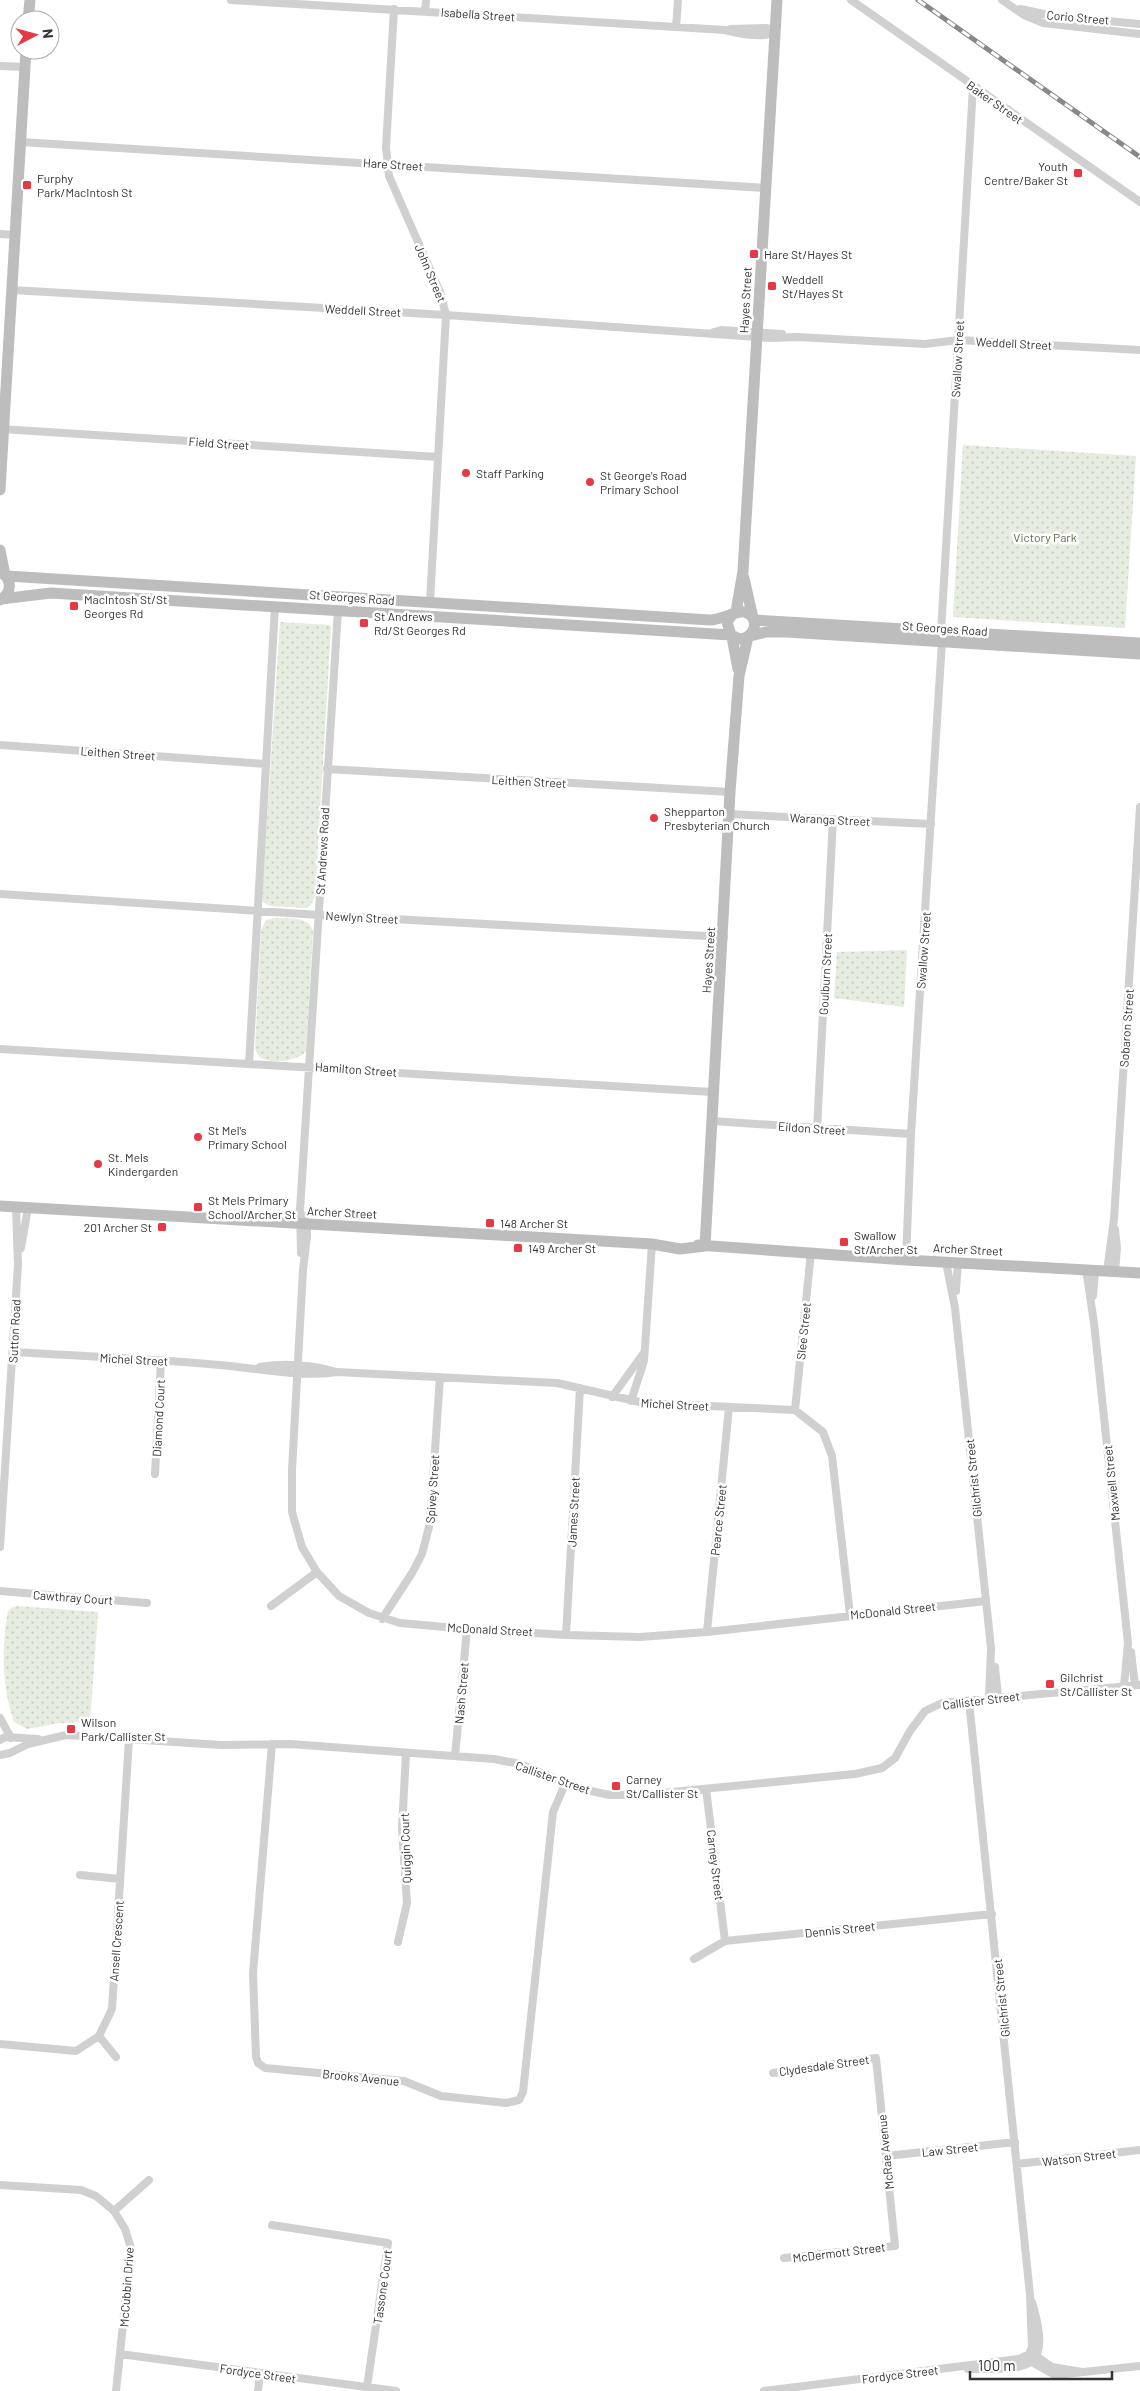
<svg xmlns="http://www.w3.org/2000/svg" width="1140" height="2391" font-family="Barlow,sans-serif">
  <defs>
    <pattern id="park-dots" width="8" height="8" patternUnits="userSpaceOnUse" patternTransform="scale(1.25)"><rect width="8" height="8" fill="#e6ecdf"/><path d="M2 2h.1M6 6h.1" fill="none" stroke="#c6cbc0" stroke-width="1.8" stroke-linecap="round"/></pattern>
  </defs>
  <rect width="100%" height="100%" fill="#fff"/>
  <path fill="url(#park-dots)" d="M963 445 1136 456 1125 628 953 617Z
    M280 622 330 625 331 628 315 897 310 906 305 908 270 906 263 902 262 897Z
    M277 918C289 919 309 916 313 931L306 1051C300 1061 271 1064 261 1058 258 1056 256 1051 255 1048L261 930 266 920Z
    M907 950 904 1007 834 998 837 952Z
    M17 1606 98 1612 90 1722 60 1723 27 1729 14 1722C2 1687 1 1647 8 1611L11 1608Z"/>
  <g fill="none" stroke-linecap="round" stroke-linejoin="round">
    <path stroke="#d0d0d0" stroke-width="8" d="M231 0 725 30C741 34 759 38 775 33
      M851 0 1140 202
      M1002 0 1024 15 1043 23 1140 34
      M394 9 386 147 389 176 440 292 446 315 430 602
      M1020 9 1054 16 1140 24
      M425 11 426 0
      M676 27 678 0
      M731 29 767 28 775 33
      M0 66 25 67
      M21 142 766 188
      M0 234 15 235
      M12 290 446 315 770 338 798 337 925 344 958 340 1140 350
      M714 332 721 330 782 334
      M1 429 438 457
      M941 632 973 87
      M0 745 266 764
      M327 769 730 792
      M729 814 931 824
      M0 894 319 915 724 937
      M0 1049 712 1092
      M249 1064 275 606
      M712 1121 911 1134
      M817 1129 833 819
      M300 1212 307 1224V1236L303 1270 292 1470V1512L302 1547 317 1572 339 1596 369 1613 400 1623 467 1629 566 1635 640 1637 707 1632 986 1601
      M1115 1229 1117 1249 1115 1272
      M21 1248 28 1208
      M301 1253 300 1210 338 610
      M906 1260 911 1134 942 641
      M946 1262 955 1308 991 1648 989 1698
      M1086 1269 1094 1323 1128 1643 1124 1686
      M1107 1271 1114 1219 1140 807
      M956 1291 958 1262
      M1093 1296 1095 1270
      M13 1352C82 1356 151 1359 219 1365 259 1368 298 1378 337 1372L557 1383 644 1403 795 1410 823 1432 832 1456 850 1615
      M260 1367C283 1363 310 1365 333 1371
      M612 1397 643 1354
      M631 1401 644 1361 652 1244
      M795 1410 811 1252
      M155 1474 161 1361
      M0 1547 18 1264 16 1207
      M0 1591 147 1603
      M271 1606 317 1572
      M382 1619 412 1573 422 1554 430 1523 440 1377
      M707 1632 729 1407
      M566 1635 580 1388
      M1131 1652 1135 1685
      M995 1667 998 1697
      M969 1701 1030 2295 1032 2347 1029 2354
      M0 1718 11 1738
      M0 1740 5 1737 38 1739
      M272 1744 253 1973 256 2057 258 2063 265 2068 404 2081 441 2096 506 2103 519 2100 523 2092 553 1812 566 1782
      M0 1755 10 1753 28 1744 66 1735 221 1745 290 1744 494 1759 520 1764 581 1789 610 1795H641L855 1774 882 1768 895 1758 910 1731 925 1711 942 1703 1140 1685
      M455 1756 467 1629
      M706 1789 725 1941
      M80 1875 120 1879
      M398 1942 407 1903 402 1829 406 1753
      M694 1959 725 1941 992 1914
      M99 2036 116 2057
      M0 2044 76 2051 99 2036 112 2009 129 1739
      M773 2073 876 2058 895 2246 784 2258
      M886 2156 1015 2142
      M1017 2164 1140 2150
      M0 2185 81 2190 96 2196 114 2211 125 2229 131 2248 116 2391
      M114 2211 149 2180
      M272 2225 388 2243 367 2387
      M120 2354 396 2391
      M1031 2359 1035 2364 1055 2375 1140 2366
      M968 2369C1028 2369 1053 2373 1032 2302
      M258 2391 260 2373
      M764 2391 1019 2359 1029 2354 1036 2356 1052 2367 1082 2372"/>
    <path stroke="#bdbdbd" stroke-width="11" d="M28 20 30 0
      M0 490 26 50
      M0 550 5 575
      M0 572C13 579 12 593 0 600
      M7 576 710 620C721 620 737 610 745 612 761 618 755 638 740 639L731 635 727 622 732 615
      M744 578 753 618
      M1 599 51 593 731 635
      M736 612 743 571 777 0
      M754 620 1140 643
      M750 636 766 632H787L1140 654
      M732 637 738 669
      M0 1206 652 1244 680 1249 705 1246
      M698 1245 906 1260 1140 1273
      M705 1246 730 792 739 676 748 637"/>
    <defs>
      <path id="rail" d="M918 0 1140 157"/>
    </defs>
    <use href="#rail" stroke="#888" stroke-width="5"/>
    <use href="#rail" stroke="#fff" stroke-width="3" stroke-dasharray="9" stroke-linecap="butt"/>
  </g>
  <g fill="#e63946" stroke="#fff" stroke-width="2">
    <rect x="1073" y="168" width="10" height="10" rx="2.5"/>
    <rect x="22" y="180" width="10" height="10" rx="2.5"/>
    <rect x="749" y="249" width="10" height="10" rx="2.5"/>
    <rect x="767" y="281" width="10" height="10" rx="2.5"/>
    <circle cx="466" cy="473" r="5"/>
    <circle cx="590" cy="482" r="5"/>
    <rect x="69" y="601" width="10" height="10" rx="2.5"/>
    <rect x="359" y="618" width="10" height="10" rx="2.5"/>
    <circle cx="654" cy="818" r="5"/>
    <circle cx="198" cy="1137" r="5"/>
    <circle cx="98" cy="1164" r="5"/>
    <rect x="193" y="1202" width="10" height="10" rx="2.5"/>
    <rect x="485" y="1218" width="10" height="10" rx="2.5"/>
    <rect x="157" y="1222" width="10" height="10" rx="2.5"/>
    <rect x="839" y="1237" width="10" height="10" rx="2.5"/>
    <rect x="513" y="1243" width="10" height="10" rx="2.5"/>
    <rect x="1045" y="1679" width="10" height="10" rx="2.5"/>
    <rect x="66" y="1724" width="10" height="10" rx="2.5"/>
    <rect x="611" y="1781" width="10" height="10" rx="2.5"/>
  </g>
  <g text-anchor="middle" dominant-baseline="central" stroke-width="5" stroke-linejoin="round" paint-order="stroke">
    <g font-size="12" fill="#333" stroke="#fff">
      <text transform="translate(478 14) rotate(4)">Isabella Street</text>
      <text transform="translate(1078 17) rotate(5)">Corio Street</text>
      <text transform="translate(995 102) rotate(35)">Baker Street</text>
      <text transform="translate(393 164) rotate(4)">Hare Street</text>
      <text transform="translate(431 273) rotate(67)">John Street</text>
      <text transform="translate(745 300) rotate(-87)">Hayes Street</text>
      <text transform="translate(363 310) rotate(3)">Weddell Street</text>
      <text transform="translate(1014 343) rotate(3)">Weddell Street</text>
      <text transform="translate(957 359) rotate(-87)">Swallow Street</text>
      <text transform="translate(219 443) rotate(4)">Field Street</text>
      <text transform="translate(352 597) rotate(4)">St Georges Road</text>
      <text transform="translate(945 628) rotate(4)">St Georges Road</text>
      <text transform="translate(118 753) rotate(4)">Leithen Street</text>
      <text transform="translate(529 781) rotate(3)">Leithen Street</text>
      <text transform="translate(830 819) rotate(3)">Waranga Street</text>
      <text transform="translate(322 851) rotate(-87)">St Andrews Road</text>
      <text transform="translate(362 917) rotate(3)">Newlyn Street</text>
      <text transform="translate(923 950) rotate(-86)">Swallow Street</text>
      <text transform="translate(708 960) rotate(-86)">Hayes Street</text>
      <text transform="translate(825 974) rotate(-87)">Goulburn Street</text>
      <text transform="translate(1126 1028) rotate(-86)">Sobaron Street</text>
      <text transform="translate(356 1069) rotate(4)">Hamilton Street</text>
      <text transform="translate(812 1128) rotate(4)">Eildon Street</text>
      <text transform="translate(342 1212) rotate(3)">Archer Street</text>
      <text transform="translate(968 1249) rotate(3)">Archer Street</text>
      <text transform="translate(14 1331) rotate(-87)">Sutton Road</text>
      <text transform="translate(803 1331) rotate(-84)">Slee Street</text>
      <text transform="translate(134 1359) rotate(3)">Michel Street</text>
      <text transform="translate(675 1404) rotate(3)">Michel Street</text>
      <text transform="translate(158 1418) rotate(-87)">Diamond Court</text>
      <text transform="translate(973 1478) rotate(-96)">Gilchrist Street</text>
      <text transform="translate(1111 1483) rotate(-96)">Maxwell Street</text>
      <text transform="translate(432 1489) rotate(-86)">Spivey Street</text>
      <text transform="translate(573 1512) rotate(-87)">James Street</text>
      <text transform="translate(718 1520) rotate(-84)">Pearce Street</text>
      <text transform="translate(73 1597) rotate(4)">Cawthray Court</text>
      <text transform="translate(893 1610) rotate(-6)">McDonald Street</text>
      <text transform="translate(490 1629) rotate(3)">McDonald Street</text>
      <text transform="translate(461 1693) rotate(-85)">Nash Street</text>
      <text transform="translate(981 1700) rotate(-7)">Callister Street</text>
      <text transform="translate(553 1777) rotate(19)">Callister Street</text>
      <text transform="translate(405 1848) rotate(-92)">Quiggin Court</text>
      <text transform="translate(716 1865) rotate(83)">Carney Street</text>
      <text transform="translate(840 1929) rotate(-6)">Dennis Street</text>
      <text transform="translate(116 1941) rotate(-86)">Ansell Crescent</text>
      <text transform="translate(1001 1998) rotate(-96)">Gilchrist Street</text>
      <text transform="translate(824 2065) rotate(-8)">Clydesdale Street</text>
      <text transform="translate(361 2077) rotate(6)">Brooks Avenue</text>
      <text transform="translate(950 2149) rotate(-6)">Law Street</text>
      <text transform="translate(885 2152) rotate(-96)">McRae Avenue</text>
      <text transform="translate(1079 2157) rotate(-7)">Watson Street</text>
      <text transform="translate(839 2252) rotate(-7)">McDermott Street</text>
      <text transform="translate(126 2287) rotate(-86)">McCubbin Drive</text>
      <text transform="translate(382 2287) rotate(-82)">Tassone Court</text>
      <text transform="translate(258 2373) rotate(8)">Fordyce Street</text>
      <text transform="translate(900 2374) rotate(-7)">Fordyce Street</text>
    </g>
    <g font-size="12" fill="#333" stroke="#fff" text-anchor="start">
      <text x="1068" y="166" text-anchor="end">Youth<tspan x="1068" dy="14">Centre/Baker St</tspan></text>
      <text x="37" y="178">Furphy<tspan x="37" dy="14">Park/MacIntosh St</tspan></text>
      <text x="764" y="254">Hare St/Hayes St</text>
      <text x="782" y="279">Weddell<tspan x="782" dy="14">St/Hayes St</tspan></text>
      <text x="476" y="473">Staff Parking</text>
      <text x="600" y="475">St George's Road<tspan x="600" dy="14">Primary School</tspan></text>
      <text x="84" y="599">MacIntosh St/St<tspan x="84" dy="14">Georges Rd</tspan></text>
      <text x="374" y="616">St Andrews<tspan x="374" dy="14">Rd/St Georges Rd</tspan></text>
      <text x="664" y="811">Shepparton<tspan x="664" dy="14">Presbyterian Church</tspan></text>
      <text x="208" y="1130">St Mel's<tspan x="208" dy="14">Primary School</tspan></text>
      <text x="108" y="1157">St. Mels<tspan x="108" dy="14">Kindergarden</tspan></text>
      <text x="208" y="1200">St Mels Primary<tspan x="208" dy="14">School/Archer St</tspan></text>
      <text x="500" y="1223">148 Archer St</text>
      <text x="152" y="1227" text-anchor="end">201 Archer St</text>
      <text x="854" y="1235">Swallow<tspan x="854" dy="14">St/Archer St</tspan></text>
      <text x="528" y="1248">149 Archer St</text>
      <text x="1060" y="1677">Gilchrist<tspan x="1060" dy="14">St/Callister St</tspan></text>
      <text x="81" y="1722">Wilson<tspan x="81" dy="14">Park/Callister St</tspan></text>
      <text x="626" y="1779">Carney<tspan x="626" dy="14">St/Callister St</tspan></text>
    </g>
    <g font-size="12" fill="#56703f" stroke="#fff">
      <text x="1045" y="537">Victory Park</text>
    </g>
  </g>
  <g transform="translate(35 35) rotate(84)"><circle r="24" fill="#ffffff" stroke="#adadad"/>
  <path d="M0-4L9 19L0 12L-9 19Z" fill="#e63946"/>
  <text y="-8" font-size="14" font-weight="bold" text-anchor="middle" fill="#333333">N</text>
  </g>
  <path d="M970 2371v8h142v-8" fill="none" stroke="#333333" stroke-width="2.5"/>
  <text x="978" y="2371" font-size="15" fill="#333333" stroke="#ffffff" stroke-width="4" paint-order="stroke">100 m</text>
</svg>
